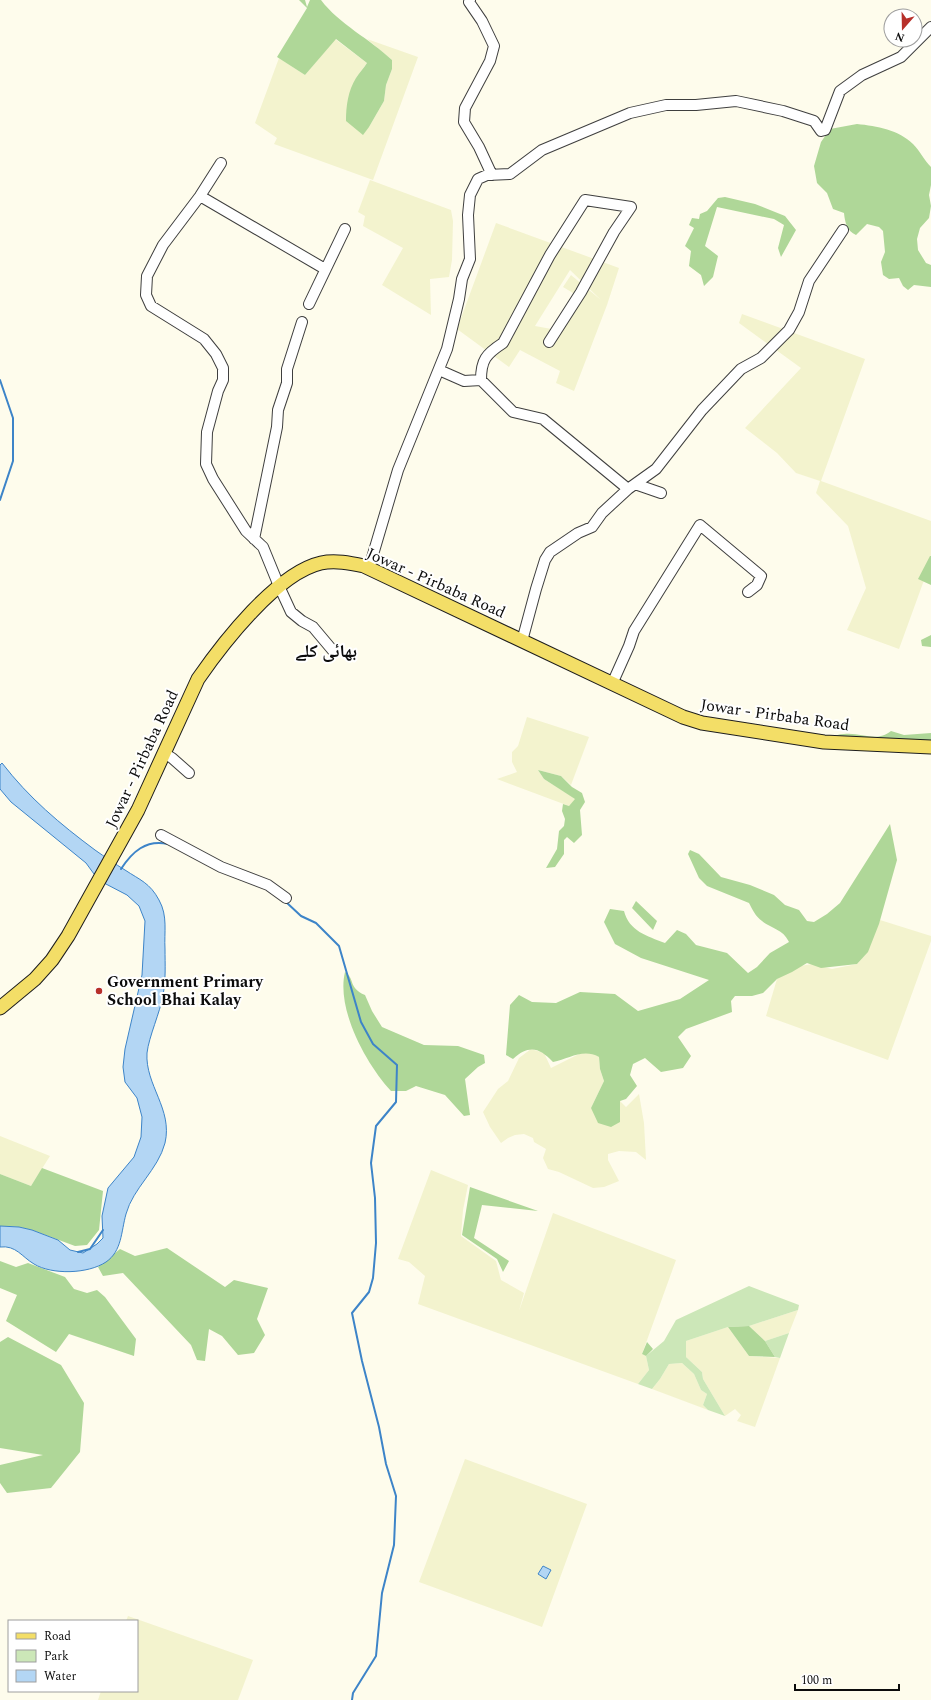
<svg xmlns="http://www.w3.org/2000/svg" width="931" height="1700" font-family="Spectral,'Noto Naskh Arabic',serif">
  <rect width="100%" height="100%" fill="#fefcec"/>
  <path fill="#f3f3ce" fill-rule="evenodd" d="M335 39 367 63 356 78 369 127 384 101 386 85 392 69V60L367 39 418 57 373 180 274 144 277 138 255 123 279 58 305 75Z
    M370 180 451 210 453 221 452 260 449 277 430 279 431 315 382 285 403 248 363 226 365 216 358 212Z
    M496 223 619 268 607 305 574 391 556 383 560 371 520 350 509 367 457 329ZM570 270 601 300 571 275 563 287 578 296 557 330 535 326Z
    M742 314 865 359 821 481 931 521V561L899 649 847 630 866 588 848 526 816 493 820 481 796 473 777 453 745 428 801 368 739 323Z
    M527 717 589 737 571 785 561 776 538 770 544 779 576 799 569 806 497 779 517 772 512 762V752L518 746Z
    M880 920 931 936V941L888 1060 766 1016 777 979 800 966 812 964 832 969 857 964 866 954Z
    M531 1049 544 1053 551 1068 581 1053H593L599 1057 600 1069 604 1081 591 1108 611 1126 620 1121V1101L626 1107 639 1094 644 1123 646 1160 636 1152 619 1151 608 1154V1160L619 1181 604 1187 593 1188 559 1172 548 1169 543 1158 546 1149 534 1142 533 1138 524 1134 515 1135 508 1138 501 1143 490 1127 483 1112 498 1089 508 1081 519 1058Z
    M0 1136 50 1156 31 1186 0 1174Z
    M431 1170 468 1185 463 1210 461 1236 496 1261 501 1280 524 1293 519 1311 553 1213 676 1260 642 1354 646 1356 649 1370 638 1384 418 1304 425 1276 409 1262 398 1259Z
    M798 1310 789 1333 765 1341 749 1326Z
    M728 1327 749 1356 780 1358 755 1427 737 1421 741 1415 735 1409 725 1416 703 1379 702 1372 686 1357V1341Z
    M682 1363 694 1374 701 1390 707 1394 703 1405 708 1410 652 1389 660 1379 669 1364Z
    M465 1459 587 1504 542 1627 419 1582Z
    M128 1616 253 1660 238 1700H98L101 1691H137V1621H126Z"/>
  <path fill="#cce7b8" d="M749 1286 799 1305 798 1310 749 1326 728 1327 686 1341V1357L702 1372 703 1379 725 1416 708 1410 703 1405 707 1394 701 1390 694 1374 682 1363 669 1364 660 1379 652 1389 638 1384 649 1370 646 1356 664 1341 676 1320Z
    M789 1333 780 1358 775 1357 765 1341Z"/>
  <path fill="#afd798" d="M299 0H305L307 7 310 0H321C339 24 370 39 392 60V69L386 85 384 101 369 127 363 135 346 121C346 106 348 91 356 78 359 73 364 68 367 63L336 39 305 75 277 57 307 8Z
    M857 124C877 126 899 130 913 144 920 151 924 160 931 167V185L929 195 931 206 929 218 920 228 917 239 918 250 926 263 931 265V287L914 285 908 290 903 286 899 278 889 279 883 275 881 262 885 252 883 231 879 227 867 224 856 235C847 231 845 223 844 213L833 209 827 193 817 183 814 166 821 142 830 129Z
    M725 197 755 204 785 216 796 230 781 257 778 248 784 225 774 219 717 207 705 246 718 256 713 277 704 286 701 275 689 266 691 251 685 246 694 228 689 225 692 218 699 219 700 214 707 211 718 198Z
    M930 556H931V585L918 579Z
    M931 635V647L922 646 921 640Z
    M891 731 904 735 931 733V744L829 738C834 736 839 734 844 734 862 732 876 743 891 731Z
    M538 770 561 776 572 787 582 793 585 802 580 810 582 835 574 843 567 837 564 840V854L555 867 546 868 557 849 559 831 564 826 565 819 562 811 563 804 569 806 575 799 544 779Z
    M890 824 897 860 879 924 868 952 857 964 821 968 807 963 792 972 777 979 763 993 752 996H735L731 1001 732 1012 686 1029 678 1037 691 1056 683 1068 661 1072 645 1058 633 1064 630 1075 637 1086 626 1099 620 1101V1122L611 1127 598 1123 591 1108 604 1081 600 1069 599 1057C583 1048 569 1059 553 1062 540 1048 529 1044 513 1059L506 1055 510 1005 519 995 532 1002 556 1003 580 992 615 994 638 1011 680 999 709 980 641 958 615 944 604 922 610 909 624 911C629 931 647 936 665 943L677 930 686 934 696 945 727 953 748 973 757 967 770 953 789 942C783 929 772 929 762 921 756 917 752 909 749 903L707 886 699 878 688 854 690 850 699 854 721 877 750 885 774 895 785 905 799 910 807 921 814 922 827 914 840 903Z
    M636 901 657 921 653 930 632 908Z
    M345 972C355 978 348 988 365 995L372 1011 382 1027 424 1045 458 1046 484 1055 485 1063 478 1067 465 1079 470 1115 464 1116 445 1095 416 1086 406 1091H391C366 1064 336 1009 345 972Z
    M42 1168 103 1191 99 1230 87 1245 75 1246 32 1230 19 1227 0 1226V1174L31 1186Z
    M470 1187 538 1211 482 1205 474 1238 509 1261 503 1272 497 1259 462 1235Z
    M167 1248 225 1287 234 1280 268 1288 257 1319 265 1335 254 1353 238 1355 222 1336 209 1329 205 1361 197 1360 191 1345 123 1273 103 1276 98 1267 120 1249 135 1256Z
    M0 1261 16 1267 28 1263 65 1277 74 1289 87 1293 97 1290 105 1297 136 1339 134 1356 69 1334 56 1352 6 1321 17 1295 0 1288Z
    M749 1326 765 1341 775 1357 749 1356 728 1327Z
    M8 1337 61 1365 84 1403 80 1452 51 1488 7 1493 0 1483V1465L43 1455 0 1448V1342Z
    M647 1342 653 1349 646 1356 642 1354Z"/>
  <path fill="#b3d6f4" stroke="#3d84c8" d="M2 763C29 798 60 824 95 850 105 857 115 864 125 870 140 880 150 883 159 900 168 916 164 932 165 949 165 964 166 980 163 995 160 1013 149 1036 147 1053 145 1085 173 1109 165 1143 158 1170 133 1188 126 1214 121 1232 122 1251 106 1262 88 1274 52 1275 34 1264 22 1257 16 1245 0 1247V1226L19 1227 32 1230 58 1240 70 1250 83 1253 97 1244 103 1238 102 1216 108 1188 134 1157 141 1137 142 1117 137 1098 125 1082 123 1067 125 1049 142 975 145 921 139 906 127 895 104 883 94 874 86 863 11 802 0 789V765Z
    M543 1566 551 1570 546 1579 538 1574Z"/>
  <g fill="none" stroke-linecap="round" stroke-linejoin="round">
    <path stroke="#3d84c8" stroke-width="2" d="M0 380 13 418V461L0 500
      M121 869C132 852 146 839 168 844
      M286 902 301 916 316 923 339 946 361 1022 373 1044 397 1065 396 1102 376 1126 371 1163 375 1198 376 1243 373 1278 369 1292 352 1313 362 1361 379 1427 386 1464 396 1496 394 1545 382 1593 376 1656 353 1693 352 1700
      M78 1252 90 1249 103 1230"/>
    <defs>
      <path id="minor" d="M470 0 469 2 482 21 494 46 490 61 465 108 464 122 479 147 492 175
        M221 163 200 196 163 245 147 276 146 295 151 306 204 339 216 354 223 368V380L218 391 207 432 206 464 213 479 246 531 263 547 279 586 291 612 302 621 313 627 334 652
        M200 196 325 269
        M309 304 345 229
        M439 370 464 381 481 380 513 412 543 419 628 489 602 513 592 527 578 533 550 552 545 560 536 589 522 641
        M481 380C481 360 486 354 503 343L550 255 585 200 631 207 614 232 581 292 549 342
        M635 484 661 493
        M628 489 656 469 702 410 741 369 761 358 789 330 799 312 809 281 843 230
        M254 539 277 427 278 410 287 383V369L302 322
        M369 568 398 470 447 349 459 299 462 279 470 259 468 215 470 195 478 179 487 175 510 174 542 150 630 113 666 105H696L736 101 783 111 814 121 821 131 825 130 840 91 862 75 901 57 931 27
        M612 684 629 646 634 631 700 525 761 576 757 585 748 592
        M164 753 172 758 189 773
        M161 835 221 867 268 885 286 898"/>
      <path id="major" d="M0 1008 35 979 52 960 68 936 138 810 198 679C223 643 277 573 321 563 335 560 350 563 364 566L683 717 702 723 824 742 931 747"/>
    </defs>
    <use href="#minor" stroke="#3f3f3f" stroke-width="12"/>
    <use href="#major" stroke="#1d1d1d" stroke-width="15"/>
    <use href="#minor" stroke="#fff" stroke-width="10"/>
    <use href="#major" stroke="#f3de67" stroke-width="13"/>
  </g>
  <circle fill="#b7302a" stroke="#fff" stroke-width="1.5" cx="99" cy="991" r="4"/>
  <g text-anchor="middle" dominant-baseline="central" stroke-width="4" stroke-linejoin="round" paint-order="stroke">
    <g font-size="16" fill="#0c0c0c" stroke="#fff">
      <text transform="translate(436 583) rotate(24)">Jowar - Pirbaba Road</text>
      <text transform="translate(775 715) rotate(8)">Jowar - Pirbaba Road</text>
      <text transform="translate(142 759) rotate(-65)">Jowar - Pirbaba Road</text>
    </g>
    <g font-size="16" font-weight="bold" fill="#0c0c0c" stroke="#fff" text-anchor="start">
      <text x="107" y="982">Government Primary<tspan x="107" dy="18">School Bhai Kalay</tspan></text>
    </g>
    <g font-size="18" font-weight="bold" fill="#0c0c0c" stroke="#fff">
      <text x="326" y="651">بھائی كلے</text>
    </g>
  </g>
  <rect x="8" y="1620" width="130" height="72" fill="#ffffff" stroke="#9e9e9e"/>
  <rect x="16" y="1633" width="20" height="6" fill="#f3de67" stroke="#9e9e9e"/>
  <text x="44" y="1640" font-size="12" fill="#0c0c0c">Road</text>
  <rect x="16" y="1650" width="20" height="12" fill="#cce7b8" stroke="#9e9e9e"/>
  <text x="44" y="1660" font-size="12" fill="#0c0c0c">Park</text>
  <rect x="16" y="1670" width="20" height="12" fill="#b3d6f4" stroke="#9e9e9e"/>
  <text x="44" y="1680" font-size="12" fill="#0c0c0c">Water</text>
  <g transform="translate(903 28) rotate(200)"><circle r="19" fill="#ffffff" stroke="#9e9e9e"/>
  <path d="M0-3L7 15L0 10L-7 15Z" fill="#b7302a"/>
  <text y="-6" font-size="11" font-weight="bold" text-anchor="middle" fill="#0c0c0c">N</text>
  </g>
  <path d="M795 1684v6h104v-6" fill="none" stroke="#0c0c0c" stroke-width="2"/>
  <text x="801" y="1684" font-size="12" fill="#0c0c0c" stroke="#ffffff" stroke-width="3" paint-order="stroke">100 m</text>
</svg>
